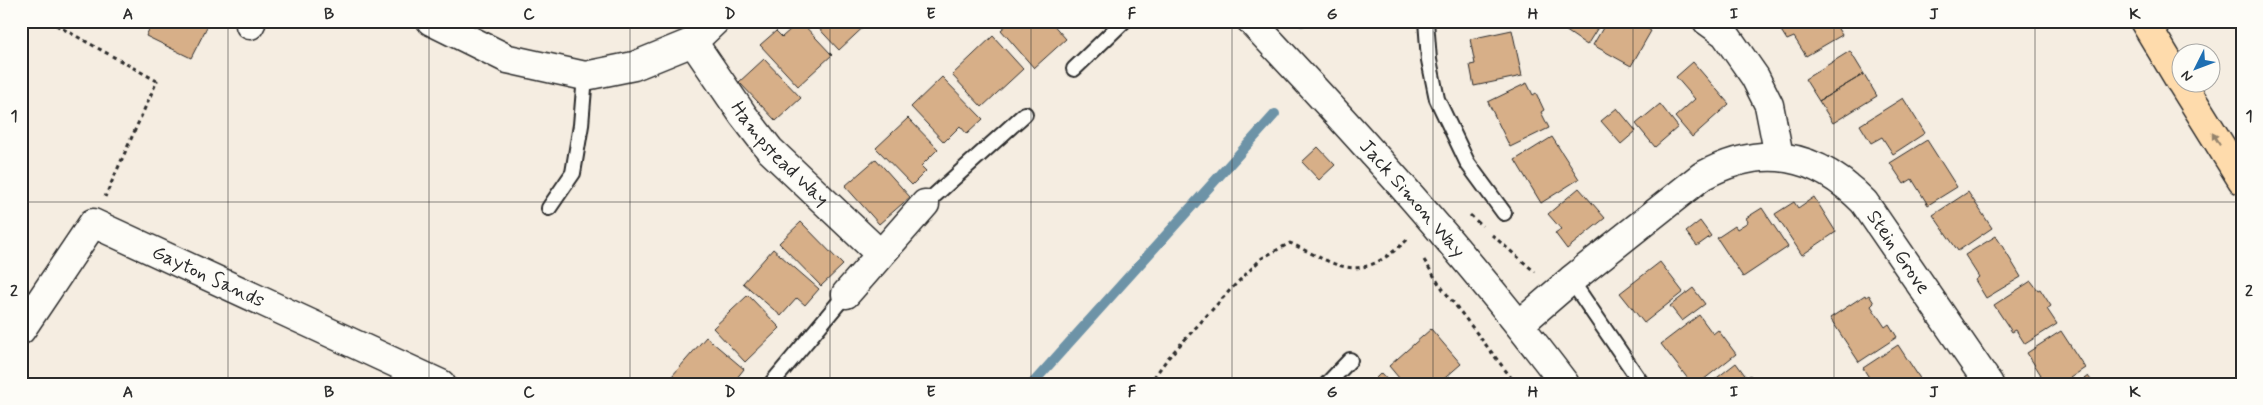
<svg xmlns="http://www.w3.org/2000/svg" width="2263" height="405" font-family="Mynerve,sans-serif">
  <rect width="100%" height="100%" fill="#f5ede1"/>
  <filter id="ink" filterUnits="userSpaceOnUse"><feTurbulence type="fractalNoise" baseFrequency=".02" numOctaves="2"/><feDisplacementMap in="SourceGraphic" scale="10" xChannelSelector="R" yChannelSelector="G"/><feConvolveMatrix kernelMatrix="1 2 1 2 8 2 1 2 1" color-interpolation-filters="sRGB"/></filter>
  <g filter="url(#ink)">
    <g fill="none" stroke-linecap="round" stroke-linejoin="round">
      <path stroke="#6d93a7" stroke-width="10" d="M1302 22V21
        M1032 384 1275 114"/>
    </g>
    <path fill="#d7af88" stroke="#2b2b2b" d="M153 21H210L191 58 146 36Z
      M800 21 832 55 798 86 760 45 776 31 782 37Z
      M812 21H870L839 50Z
      M1011 21H1050L1066 39 1034 68 1001 30Z
      M1563 21H1602L1587 45 1559 26Z
      M1607 21H1636L1651 31 1631 66 1593 45Z
      M1775 21H1833L1842 35 1806 56 1794 37 1787 40Z
      M1512 30 1522 76 1474 86 1470 65 1475 64 1470 39Z
      M993 36 1023 69 982 107 952 75Z
      M1850 51 1864 74 1819 101 1805 79Z
      M764 59 801 98 776 121 739 82Z
      M1693 62 1729 104 1692 137 1675 117 1695 99 1676 77Z
      M1864 74 1877 96 1833 123 1819 101Z
      M942 77 983 119 967 134 960 126 944 142 911 107Z
      M1527 83 1533 95 1536 93 1544 110 1541 112 1549 128 1510 147 1488 102Z
      M1903 98 1925 133 1893 154 1882 137 1871 143 1860 125Z
      M1660 104 1678 127 1655 147 1636 124Z
      M1617 108 1636 131 1621 144 1601 121Z
      M908 118 938 149 921 166 926 171 912 185 876 148Z
      M1552 137 1579 179 1541 203 1515 160Z
      M1927 140 1957 187 1928 205 1912 179 1904 184 1890 163Z
      M1318 147 1335 165 1319 180 1302 162Z
      M876 159 910 197 879 224 845 186Z
      M1579 188 1605 218 1567 249 1555 233 1561 229 1548 214Z
      M1968 192 1992 228 1958 251 1933 215Z
      M1814 197 1836 232 1802 255 1775 214 1794 202 1798 208Z
      M1762 208 1788 247 1743 277 1717 238 1735 226 1737 229 1748 222 1746 218Z
      M1700 221 1711 236 1697 246 1686 232Z
      M801 222 843 265 821 286 779 243Z
      M1996 236 2021 277 1986 298 1975 280 1979 277 1965 255Z
      M773 249 819 289 805 305 797 298 781 316 743 283Z
      M1660 262 1683 292 1644 323 1620 293Z
      M2031 281 2038 290 2040 289 2051 306 2047 309 2057 324 2025 344 2016 330 2012 332 1994 305Z
      M1693 288 1705 304 1682 321 1670 306Z
      M748 295 780 328 745 362 713 328Z
      M1865 295 1866 297 1869 295 1874 303 1871 306 1885 327 1889 324 1897 337 1859 362 1830 318Z
      M1699 315 1713 334 1718 330 1736 354 1698 384H1692L1661 344Z
      M1431 329 1461 364 1438 384H1404L1389 366Z
      M2061 331 2085 368 2061 384H2040L2036 378 2041 375 2027 353Z
      M706 337 744 369 732 384H681L672 376Z
      M1898 345 1921 380 1916 384H1873L1863 368Z
      M1736 363 1747 378 1750 375 1757 384H1709Z
      M1381 373 1391 384H1370Z
      M2088 376 2094 384H2077Z"/>
    <g fill="none" stroke-linecap="round" stroke-linejoin="round">
      <defs>
        <path id="service" d="M1426 21 1429 60 1437 99 1468 164 1504 213
          M1074 69 1124 21
          M925 204 1025 114
          M549 208 573 173 581 125 585 76
          M1571 280 1642 384
          M771 384 846 294
          M1327 384 1350 360"/>
        <g id="minor">
          <path d="M431 21 508 59 585 76 634 66 693 42 715 21"/>
          <path id="s1" d="M1251 21C1361 138 1468 256 1565 384"/>
          <path d="M1707 21 1725 34 1755 77 1769 105 1779 156"/>
          <path d="M250 25 252 21"/>
          <path id="s2" d="M693 42 743 115 770 150 880 254"/>
          <path d="M846 294 925 204"/>
          <path id="s3" d="M1520 324 1571 280 1702 176C1763 143 1816 153 1864 202L1989 384"/>
          <path id="s4" d="M21 330 93 223 441 384"/>
        </g>
        <path id="trunk" d="M2144 21 2180 81
          M2181 82 2242 180"/>
      </defs>
      <use href="#service" stroke="#2b2b2b" stroke-width="18"/>
      <use href="#minor" stroke="#2b2b2b" stroke-width="31"/>
      <use href="#trunk" stroke="#2b2b2b" stroke-width="31"/>
      <path stroke="#2b2b2b" stroke-width="3" stroke-dasharray="4 4" stroke-linecap="butt" d="M49 21 157 81 105 197
        M1470 215 1482 226
        M1492 235 1535 272
        M1424 260 1439 284 1516 384
        M1149 384 1168 358 1231 289 1262 258 1290 243C1343 268 1358 285 1408 239"/>
      <use href="#service" stroke="#fdfcf7" stroke-width="14"/>
      <use href="#minor" stroke="#fdfcf7" stroke-width="28"/>
      <use href="#trunk" stroke="#fedbac" stroke-width="28"/>
    </g>
    <defs><path id="oneway-solid" d="M-6-.8H1V-3.2L6.5 0L1 3.2V.8H-6Z" transform="scale(1.25)"/></defs>
    <use fill="#94836c" href="#oneway-solid" transform="translate(2216 139) rotate(-122)"/>
  </g>
  <path fill="none" stroke="#2b2b2b" stroke-width="1" stroke-opacity="0.55" d="M228 21V384M429 21V384M630 21V384M830 21V384M1031 21V384M1232 21V384M1433 21V384M1633 21V384M1834 21V384M2035 21V384M21 202H2242"/>
  <g text-anchor="middle" dominant-baseline="central" stroke-width="4" stroke-linejoin="round" paint-order="stroke">
    <g font-size="20" fill="#2b2b2b" stroke="#fdfcf7">
      <text stroke="none"><textPath href="#s2" startOffset="142">Hampstead Way</textPath></text>
      <text stroke="none"><textPath href="#s1" startOffset="240">Jack Simon Way</textPath></text>
      <text stroke="none"><textPath href="#s3" startOffset="474">Stein Grove</textPath></text>
      <text stroke="none"><textPath href="#s4" startOffset="256">Gayton Sands</textPath></text>
    </g>
  </g>
  <rect width="2263" height="405" fill="none" stroke="#fdfcf7" stroke-width="55"/>
  <g transform="translate(2196 68) rotate(228)"><circle r="24" fill="#fdfcf7" stroke="#a9a8a5"/>
  <path d="M0-4L9 19L0 12L-9 19Z" fill="#1f6fb2"/>
  <text y="-8" font-size="14" font-weight="bold" text-anchor="middle" fill="#2b2b2b">N</text>
  </g>
  <rect x="28" y="28" width="2208" height="350" fill="none" stroke="#2b2b2b" stroke-width="2"/>
  <g font-size="16" text-anchor="middle" font-weight="bold" fill="#2b2b2b">
    <text x="128" y="19">A</text>
    <text x="329" y="19">B</text>
    <text x="529" y="19">C</text>
    <text x="730" y="19">D</text>
    <text x="931" y="19">E</text>
    <text x="1132" y="19">F</text>
    <text x="1332" y="19">G</text>
    <text x="1533" y="19">H</text>
    <text x="1734" y="19">I</text>
    <text x="1934" y="19">J</text>
    <text x="2135" y="19">K</text>
    <text x="14" y="121">1</text>
    <text x="2249" y="121">1</text>
    <text x="14" y="296">2</text>
    <text x="2249" y="296">2</text>
    <text x="128" y="397">A</text>
    <text x="329" y="397">B</text>
    <text x="529" y="397">C</text>
    <text x="730" y="397">D</text>
    <text x="931" y="397">E</text>
    <text x="1132" y="397">F</text>
    <text x="1332" y="397">G</text>
    <text x="1533" y="397">H</text>
    <text x="1734" y="397">I</text>
    <text x="1934" y="397">J</text>
    <text x="2135" y="397">K</text>
  </g>
</svg>
